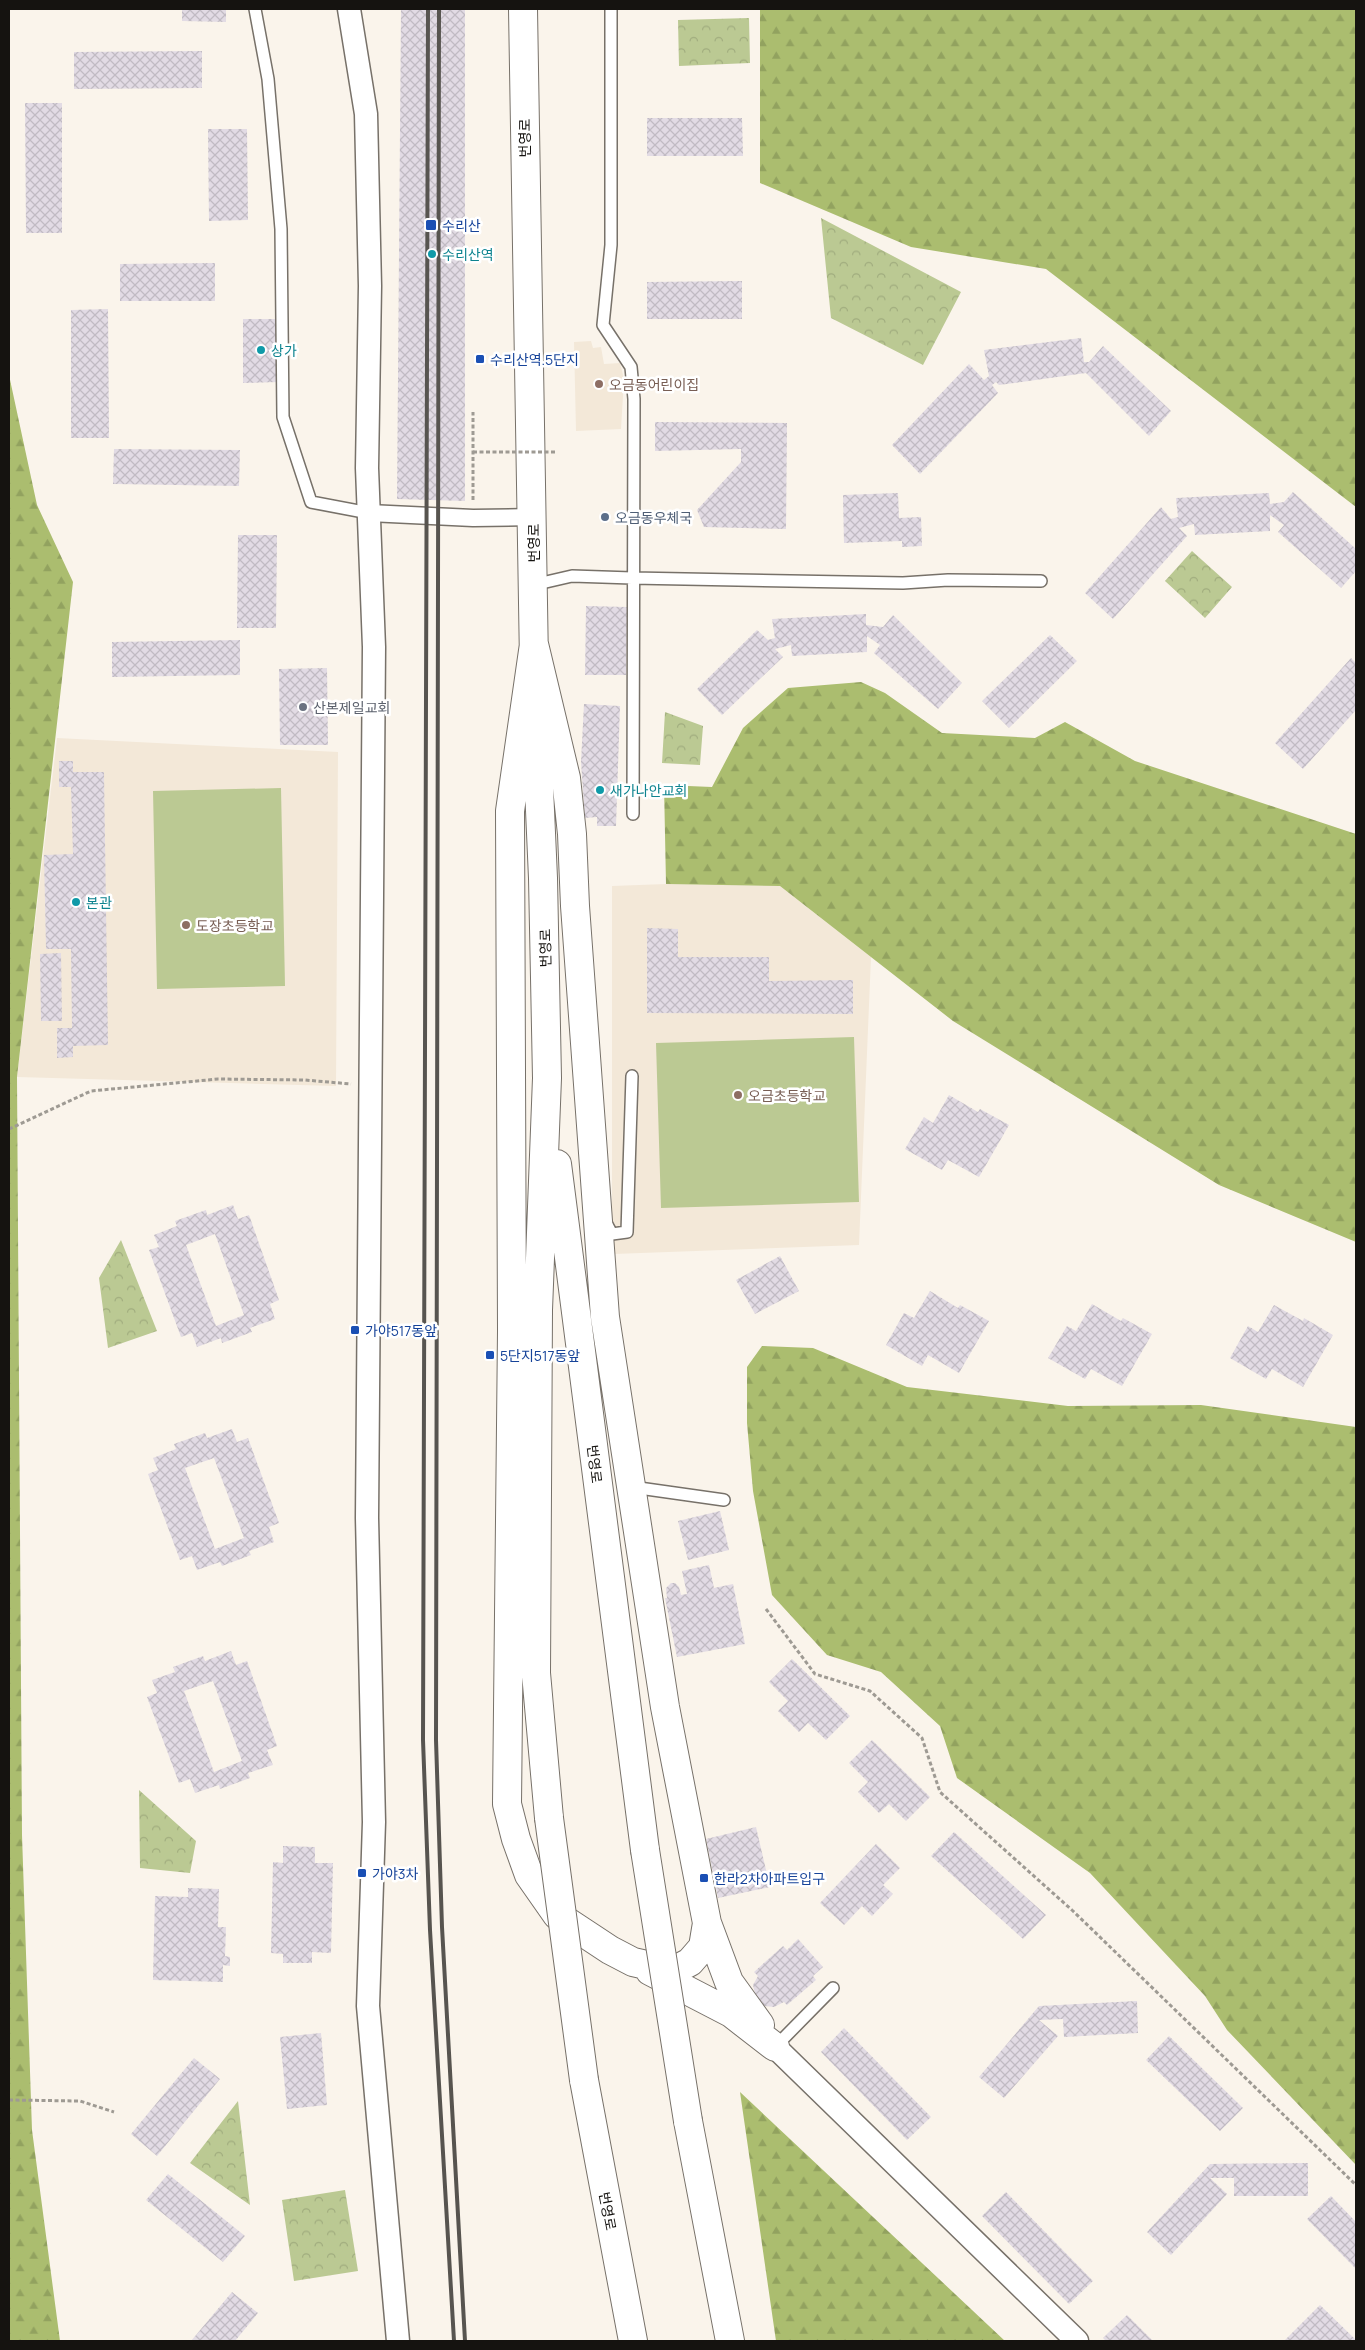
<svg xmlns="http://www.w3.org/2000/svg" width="1365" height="2350" font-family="Manrope,'Noto Sans KR',sans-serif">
  <defs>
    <pattern id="forest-firs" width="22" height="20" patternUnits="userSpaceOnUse" patternTransform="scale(1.25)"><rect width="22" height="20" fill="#abbd6f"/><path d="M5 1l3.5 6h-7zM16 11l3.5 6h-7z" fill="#92a25f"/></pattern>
    <pattern id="park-crowns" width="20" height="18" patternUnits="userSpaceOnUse" patternTransform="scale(1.25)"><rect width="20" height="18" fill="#bbc993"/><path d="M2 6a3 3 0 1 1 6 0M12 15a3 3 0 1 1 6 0" fill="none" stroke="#a0ac7e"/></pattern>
    <pattern id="building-cross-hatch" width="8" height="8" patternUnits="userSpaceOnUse" patternTransform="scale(1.25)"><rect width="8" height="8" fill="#e2dbe4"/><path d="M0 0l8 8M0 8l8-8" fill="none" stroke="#c1bbc3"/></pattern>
  </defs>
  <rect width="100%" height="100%" fill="#faf4eb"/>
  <path fill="#f3e8d8" d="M591 341 593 348 601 347 604 364 620 363 624 379 621 429 576 431 574 342Z
    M57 738 338 752 336 1086 17 1077Z
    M666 884 780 886 871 957 859 1245 614 1254 612 1234V886Z"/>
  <path fill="url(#forest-firs)" d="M760 9H1356V507L1046 269 911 247 760 183Z
    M9 375 37 505 73 582 17 1077 22 1835 32 2130 60 2341H9Z
    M861 682 885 693 942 733 1035 738 1065 722 1135 761 1356 834V1242L1219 1185 953 1021 780 886 666 884 664 785 712 787 743 728 788 688Z
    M762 1346 813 1348 907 1387 1068 1406 1201 1405 1356 1427V2165L1227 2030 1205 1996 1090 1873 957 1778 940 1726 881 1672 827 1655 772 1595 753 1491 747 1423V1367Z
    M740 2092 1005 2341H776Z"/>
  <path fill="url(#park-crowns)" d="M749 18 750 63 679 66 678 20Z
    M821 218 961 292 923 365 831 318Z
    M1192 551 1232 587 1205 618 1165 581Z
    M665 712 703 726 700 765 662 763Z
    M121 1240 157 1331 108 1348 99 1278Z
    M139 1790 196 1841 190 1873 140 1868Z
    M238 2101 250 2205 190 2163Z
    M345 2190 358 2271 294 2281 282 2200Z"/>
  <path fill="#bbc993" d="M281 788 285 986 157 989 153 791Z
    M854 1037 859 1202 661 1208 656 1043Z"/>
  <path fill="url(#building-cross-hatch)" fill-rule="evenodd" d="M182 9H226V22L182 21Z
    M401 9H465V501L397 499Z
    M202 51V88L74 89V52Z
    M25 103H62V233H26Z
    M647 118H742L743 156H647Z
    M208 129H247L248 220 209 221Z
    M215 263V301H120V264Z
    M742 281V319H647V282Z
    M108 309 109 438H71V310Z
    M243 319H278V382L243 383Z
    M1081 338 1084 362H1089L1103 346 1171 411 1149 436 1086 373 999 385 996 382 992 385 998 393 920 474 892 445 969 364 984 380 989 376 984 350Z
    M655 422 787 423 786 529 704 527 697 510 741 462V449L655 451Z
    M114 449 240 450 239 486 113 484Z
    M1293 492 1356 549V571L1341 588 1278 532 1284 525 1270 515V531L1195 535 1194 524 1179 528 1187 536 1113 619 1085 593 1161 507 1171 519 1178 517 1176 498 1269 493 1270 504 1284 502Z
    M898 493 899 518 921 517 922 546 902 547V541L844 543 843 495Z
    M238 535H277L276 628H237Z
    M586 606 627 607 626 675H585Z
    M866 614V625L883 627 893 615 962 683 938 709 874 653 880 645 867 636V652L792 656 791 645 775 649 783 657 722 715 697 689 757 630 768 640 775 638 772 619Z
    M1050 635 1077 661 1009 728 982 701Z
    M240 640V675L112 677V642Z
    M1351 658 1356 663V710L1303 769 1275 743Z
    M327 668 328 745H280L279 669Z
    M584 704 620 706 616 826H597V817L585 818 581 762Z
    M59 761H73V772H104L108 1045 73 1046V1057L57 1058V1028H72L71 949H46L44 855 73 854 71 787H59Z
    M647 928 678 929V957H769V981L853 980V1014L647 1013Z
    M61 953 62 1021H41L40 954Z
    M949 1095 978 1112 980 1109 1009 1125 979 1177 948 1160 942 1170 905 1149 924 1117 933 1123Z
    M233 1205 238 1219 249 1215 279 1300 270 1304 275 1319 250 1328 252 1332 222 1343 221 1338 197 1347 192 1333 181 1337 149 1250 159 1247 154 1235 177 1226 175 1221 206 1210 207 1215ZM215 1234 244 1315 216 1326 186 1245Z
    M780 1256 799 1291 755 1314 736 1280Z
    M930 1291 958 1308 960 1305 989 1321 959 1373 928 1355 922 1366 886 1345 904 1313 914 1318Z
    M1092 1304 1121 1321 1123 1318 1152 1334 1122 1386 1091 1369 1085 1379 1048 1358 1067 1326 1076 1331Z
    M1274 1305 1303 1321 1304 1318 1333 1335 1303 1387 1272 1369 1266 1379 1230 1358 1248 1326 1258 1332Z
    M232 1429 237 1442 248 1438 279 1523 269 1527 274 1542 249 1551 251 1555 222 1566 220 1562 197 1570 192 1556 180 1560 148 1474 158 1470 153 1458 176 1449 174 1444 205 1433 207 1438ZM214 1458 244 1538 215 1549 185 1468Z
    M720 1511 729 1550 688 1560 678 1521Z
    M709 1565 714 1588 733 1584 745 1644 677 1657 665 1598H667L666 1588 671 1583H675L679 1587 681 1595 687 1594 682 1571Z
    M231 1651 236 1665 247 1661 277 1746 267 1750 273 1765 248 1773 250 1778 220 1789 219 1785 195 1793 190 1779 179 1783 147 1697 157 1693 152 1680 175 1672 173 1667 203 1656 205 1661ZM213 1681 242 1761 214 1772 184 1691Z
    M792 1659 850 1716 826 1740 808 1723 799 1732 778 1711 788 1701 769 1682Z
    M872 1740 930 1797 906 1821 889 1804 879 1813 858 1792 868 1782 849 1763Z
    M756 1827 770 1887 718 1898 706 1839Z
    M954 1832 1046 1915 1023 1939 931 1856Z
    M876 1844 900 1868 883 1885 893 1894 872 1916 862 1906 844 1925 820 1903Z
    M283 1846 315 1847V1863H333L331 1953 312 1952V1963H283V1954L271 1953 273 1862 283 1863Z
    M188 1888 219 1889 218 1927H226L225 1956 230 1957V1966L223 1965V1982L153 1980 155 1896 188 1897Z
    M798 1939 823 1967 813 1976 816 1980 787 2005 784 2002 774 2007 765 2006 757 2002 753 1985 758 1976 754 1972 783 1946 787 1950Z
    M1137 2001 1138 2033 1064 2037 1063 2019 1039 2020 1058 2036 1004 2098 979 2077 1039 2006Z
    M844 2028 931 2117 907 2140 821 2052Z
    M321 2033 327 2105 287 2109 280 2037Z
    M1169 2036 1243 2108 1220 2131 1146 2060Z
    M194 2058 220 2079 157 2156 131 2134Z
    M1308 2163V2196H1234V2178H1210L1227 2194 1171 2255 1147 2232 1210 2164Z
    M168 2174 245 2236 223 2262 146 2200Z
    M1006 2192 1093 2281 1069 2304 982 2216Z
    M1331 2196 1356 2222V2269L1307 2219Z
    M232 2292 258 2313 235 2341H191Z
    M1320 2305 1356 2340V2341H1284Z
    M1127 2315 1153 2341H1106L1103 2338Z"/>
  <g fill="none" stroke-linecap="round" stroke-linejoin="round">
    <defs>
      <path id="service" d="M255 9 268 79 281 229 283 417 311 502 369 513
        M611 9V245L603 325 631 367 634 399 633 814
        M533 585 572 576 632 578 903 583 948 580 1041 581
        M605 1221 612 1234 627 1232 632 1076
        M632 1487 724 1500
        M775 2047 833 1988"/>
      <path id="pedestrian" d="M369 513 473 518 533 517"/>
      <path id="minor" d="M349 9 366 114 370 286 367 468 374 647 367 1518 374 1822 368 2006 398 2341
        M775 2047 1077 2341"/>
      <path id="tertiary" d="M523 9 534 662
        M534 644 566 778 572 834 575 906 605 1317 665 1707 707 1923 703 1947 690 1962 673 1971 633 1962 610 1950 557 1915 529 1875 516 1839 507 1804 512 1331 510 811Z
        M536 720 543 878 547 1078 538 1310 536 1673 549 1818
        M557 1164 645 1850
        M707 1923 729 1982 760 2025
        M650 1971 731 2013 775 2047
        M584 2080 633 2341
        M688 2121 730 2341"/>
    </defs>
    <use href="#service" stroke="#777169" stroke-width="14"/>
    <use href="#pedestrian" stroke="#777169" stroke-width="19"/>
    <use href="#minor" stroke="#777169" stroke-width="25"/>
    <use href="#tertiary" stroke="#777169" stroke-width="30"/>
    <path stroke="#9e9a93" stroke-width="3" stroke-dasharray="4 2.5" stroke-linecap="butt" d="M473 500V412
      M9 1129 91 1091 218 1079 305 1080 351 1084
      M766 1609 815 1674 870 1691 922 1738 940 1792 1073 1911 1356 2185
      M9 2100 80 2101 114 2112"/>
    <use href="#service" stroke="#fff" stroke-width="11"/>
    <use href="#pedestrian" stroke="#fff" stroke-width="16"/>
    <use href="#minor" stroke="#fff" stroke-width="22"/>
    <use href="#tertiary" stroke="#fff" stroke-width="28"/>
    <path stroke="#57544f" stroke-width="4" d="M428 9 423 1740 430 1930 454 2341
      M439 9 436 1740 442 1927 465 2341"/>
    <defs>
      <path id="tertiary-bridge" d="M549 1818 584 2080
        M645 1850 688 2121"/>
    </defs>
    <use href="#tertiary-bridge" stroke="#777169" stroke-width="30" stroke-linecap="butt"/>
    <path stroke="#9e9a93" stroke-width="3" stroke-dasharray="4 2.5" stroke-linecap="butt" d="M473 452H555"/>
    <use href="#tertiary-bridge" stroke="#fff" stroke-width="28"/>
  </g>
  <g fill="#1a4fb4" stroke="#fff" stroke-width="2">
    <rect x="425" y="219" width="12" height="12" rx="2.5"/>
    <rect x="475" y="354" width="10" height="10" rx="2.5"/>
    <rect x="350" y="1325" width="10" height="10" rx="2.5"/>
    <rect x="485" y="1350" width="10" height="10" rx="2.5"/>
    <rect x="357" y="1868" width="10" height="10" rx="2.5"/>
    <rect x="699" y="1873" width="10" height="10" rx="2.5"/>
  </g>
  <g fill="#0f9aa8" stroke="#fff" stroke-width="2">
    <circle cx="432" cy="254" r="5"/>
    <circle cx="261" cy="350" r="5"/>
    <circle cx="600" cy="790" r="5"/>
    <circle cx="76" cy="902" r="5"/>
  </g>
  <g fill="#8d6e63" stroke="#fff" stroke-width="2">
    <circle cx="599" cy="384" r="5"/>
    <circle cx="186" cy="925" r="5"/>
    <circle cx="738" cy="1095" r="5"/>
  </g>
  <circle fill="#5c6f8a" stroke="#fff" stroke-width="2" cx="605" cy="517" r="5"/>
  <circle fill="#6b7280" stroke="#fff" stroke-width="2" cx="303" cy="707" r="5"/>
  <g text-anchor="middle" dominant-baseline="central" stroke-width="5" stroke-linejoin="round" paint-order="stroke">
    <g font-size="14" fill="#151310" stroke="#fff">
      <text transform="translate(524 138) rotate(-90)">번영로</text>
      <text transform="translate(533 543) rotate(-90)">번영로</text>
      <text transform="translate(545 948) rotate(-91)">번영로</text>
      <text transform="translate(595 1464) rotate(83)">번영로</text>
      <text transform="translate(608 2211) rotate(79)">번영로</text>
    </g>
    <g font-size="14" fill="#164399" stroke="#fff" text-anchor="start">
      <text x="442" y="225">수리산</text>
      <text x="490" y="359">수리산역.5단지</text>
      <text x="365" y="1330">가야517동앞</text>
      <text x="500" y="1355">5단지517동앞</text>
      <text x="372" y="1873">가야3차</text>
      <text x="714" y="1878">한라2차아파트입구</text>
    </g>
    <g font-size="14" fill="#0d838f" stroke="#fff" text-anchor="start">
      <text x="442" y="254">수리산역</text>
      <text x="271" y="350">상가</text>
      <text x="610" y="790">새가나안교회</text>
      <text x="86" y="902">본관</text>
    </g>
    <g font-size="14" fill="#785e54" stroke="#fff" text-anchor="start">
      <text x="609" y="384">오금동어린이집</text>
      <text x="196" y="925">도장초등학교</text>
      <text x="748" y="1095">오금초등학교</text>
    </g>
    <g font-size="14" fill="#4e5e75" stroke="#fff" text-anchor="start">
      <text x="615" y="517">오금동우체국</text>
    </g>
    <g font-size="14" fill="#5b616d" stroke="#fff" text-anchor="start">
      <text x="313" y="707">산본제일교회</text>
    </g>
  </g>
  <rect width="1365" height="2350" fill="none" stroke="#151310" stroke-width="20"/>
</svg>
